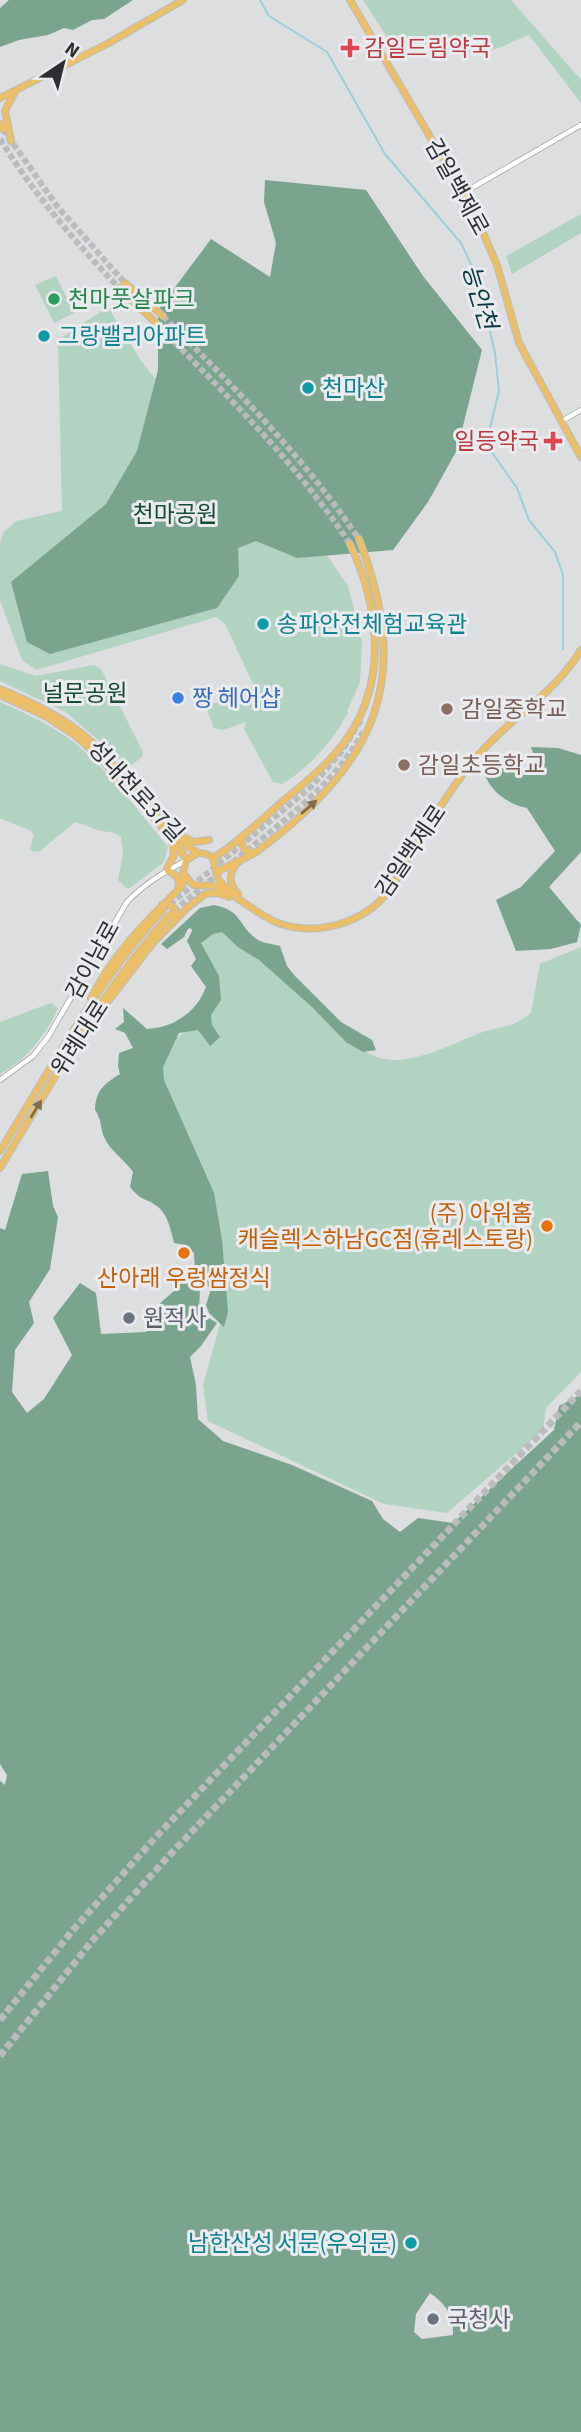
<svg xmlns="http://www.w3.org/2000/svg" width="581" height="2432" font-family="'Source Sans 3','Noto Sans KR',sans-serif">
  <rect width="100%" height="100%" fill="#dcdee0"/>
  <path fill="#b1d3c1" d="M363 0H511L581 80V103L529 35C512 41 496 51 478 54 458 57 435 42 419 47 413 49 406 55 401 59Z
    M581 214V233L512 274 506 256Z
    M56 276 74 313 54 323 35 285Z
    M108 307 141 361 176 404 323 550 348 586 362 640 360 682 347 711 348 714C343 718 343 722 339 728 326 748 303 772 282 784L273 782 244 729 246 722 223 730 214 728 206 707 252 687 257 692 225 624 216 617 36 670 22 660 0 600V544L3 533 16 521 62 511 58 340Z
    M0 664 36 676 94 665 101 669 143 752 142 757 129 767 126 765 66 712 0 681Z
    M0 702C20 711 40 720 59 732 101 758 136 809 168 847L164 862 130 888H126L118 880 123 854 121 837C112 830 108 833 98 830 91 828 84 824 75 822L40 851 33 852 30 849 34 835 31 831 0 818Z
    M225 928C241 940 261 952 276 966 304 993 350 1058 391 1060 417 1061 449 1046 473 1036 497 1025 509 1031 531 1013L540 964 581 947V1372L546 1408 543 1430 447 1513 384 1504 208 1421 203 1385 222 1317 153 1074 157 1054 206 1015 221 989 193 942Z
    M51 1003 58 1008C46 1035 26 1060 0 1074V1022Z"/>
  <path fill="#79a48e" fill-rule="evenodd" d="M9 0H133L104 19 92 20 73 30 64 28 48 35 19 40 0 47V8Z
    M265 180 366 190 423 276 482 350 457 450 428 502 393 550 297 558 256 541 238 548 239 576 217 608 50 654 27 642 11 582 106 504 137 451 158 370V310L211 239 270 277 276 243 264 202Z
    M531 747 558 748 581 755V852L549 887 581 925 577 942 551 949 516 951 496 900 521 887 555 851 527 808C504 803 488 789 482 767L508 766 526 773 536 762Z
    M214 905C244 911 237 926 258 940 263 943 273 944 280 946L287 966 294 975 341 1022 372 1040 376 1050 363 1052 346 1042 312 1007 259 960 238 947 222 932 213 934 201 943 219 976 221 1000 211 1015 212 1025 220 1037 210 1046 198 1030 179 1033 163 1067 164 1080 214 1193 222 1240 228 1312 224 1327 209 1313 206 1305 211 1289 195 1274 194 1253 186 1245 174 1243C171 1231 168 1215 158 1207 146 1197 143 1203 130 1187L133 1172C125 1160 110 1151 104 1137 100 1127 102 1120 95 1110 96 1090 104 1084 120 1074L118 1066 119 1053 133 1048 125 1033 115 1029 124 1022 123 1008 147 1029C173 1028 197 1012 206 987L191 966 196 959 187 941 192 931 191 928 188 929 184 937 167 949 161 944 200 908Z
    M48 1171 53 1206 58 1217 50 1269 29 1302 34 1323 15 1350 12 1392 27 1413 44 1399 72 1355 53 1318 80 1283 96 1293 101 1334 146 1332 150 1312 174 1291 186 1270 200 1287 199 1312 217 1323 201 1346 190 1357 196 1385 198 1419 223 1441 292 1465 372 1501 383 1519 400 1532 418 1518 453 1523 554 1430 559 1406 578 1396H581V2432H0V1781L5 1785 7 1775 0 1764V1228L5 1230 22 1174ZM430 2293C446 2304 454 2316 453 2335L422 2339 414 2332 416 2314Z"/>
  <g fill="none" stroke-linecap="round" stroke-linejoin="round">
    <path stroke="#9bcfdd" stroke-width="2" d="M260 0 269 16 327 52 385 154 461 243 477 277 495 353 499 391 487 440 491 451 517 488 529 520 555 552 563 575V649"/>
    <path stroke="#b9bbbd" stroke-width="6" stroke-dasharray="6 3" stroke-linecap="butt" d="M3 129 57 206 125 283
      M0 139C34 194 75 242 119 288
      M163 316C234 387 302 455 359 539
      M156 323C225 394 295 461 350 544
      M233 862C279 824 334 786 363 732
      M163 910 311 787 342 751 362 718
      M174 911 219 873"/>
    <path stroke="#b9bbbd" stroke-width="7" stroke-dasharray="7 3.5" stroke-linecap="butt" d="M0 2020 73 1930 154 1839 581 1391
      M0 2056 92 1941 166 1859 581 1422"/>
    <defs>
      <path id="minor" d="M463 193 581 125
        M562 421 581 410
        M0 1080 33 1056 48 1037 127 902C144 884 163 873 185 861"/>
      <path id="major" d="M350 0 463 193 480 226 497 265 519 343 581 457
        M0 98 107 44 183 0
        M0 124 3 129
        M11 141 5 111 16 90
        M125 283 163 316
        M119 288 156 323
        M0 689C35 704 70 720 97 747 127 776 163 833 198 853
        M0 695 45 716 76 736 100 758 178 845 186 860
        M178 834 194 842 209 840
        M243 835 241 841 244 849 252 853 256 852
        M213 858C238 843 261 820 283 801 306 782 331 762 348 737 388 678 379 606 350 544
        M167 869 174 855 172 839
        M168 871C176 874 181 879 178 888
        M217 873C230 862 246 860 259 850 378 761 413 680 359 539
        M232 894C228 889 219 883 217 876 213 862 218 854 198 853L186 860 183 873 192 884C200 888 209 883 217 887 240 896 257 916 281 924 318 936 363 923 387 893 400 875 411 853 423 834 439 808 455 783 474 760 507 719 553 696 581 650
        M238 894C228 883 228 871 240 861
        M162 905 168 904 175 909V920
        M91 998C113 954 146 921 181 887L185 878
        M99 1013 152 944 187 908 205 894 217 893 229 897
        M0 1151C51 1069 97 981 163 910
        M0 1168C53 1081 102 990 170 915"/>
    </defs>
    <use href="#minor" stroke="#a1a3a5" stroke-width="6"/>
    <use href="#major" stroke="#bcbcbc" stroke-width="8"/>
    <use href="#minor" stroke="#fff" stroke-width="4.5"/>
    <use href="#major" stroke="#ebbf6a" stroke-width="6"/>
  </g>
  <defs><path id="oneway-solid" d="M-6-.8H1V-3.2L6.5 0L1 3.2V.8H-6Z" transform="scale(1.75)"/></defs>
  <g fill="#826f4a">
    <use href="#oneway-solid" transform="translate(309 807) rotate(-41)"/>
    <use href="#oneway-solid" transform="translate(36 1109) rotate(-59)"/>
  </g>
  <g fill="#e0444e" stroke="#eaebee" stroke-width="2.5">
    <path d="M346.5 37.5h7v7h7v7h-7v7h-7v-7h-7v-7h7z"/>
    <path d="M549.5 430.5h7v7h7v7h-7v7h-7v-7h-7v-7h7z"/>
  </g>
  <circle fill="#2e9e5b" stroke="#eaebee" stroke-width="2.5" cx="54" cy="299" r="7"/>
  <g fill="#0f9aa8" stroke="#eaebee" stroke-width="2.5">
    <circle cx="44" cy="336" r="7"/>
    <circle cx="308" cy="388" r="7"/>
    <circle cx="263" cy="624" r="7"/>
    <circle cx="411" cy="2243" r="7"/>
  </g>
  <circle fill="#3f7fe0" stroke="#eaebee" stroke-width="2.5" cx="178" cy="698" r="7"/>
  <g fill="#8d6e63" stroke="#eaebee" stroke-width="2.5">
    <circle cx="447" cy="709" r="7"/>
    <circle cx="404" cy="765" r="7"/>
  </g>
  <g fill="#e8710a" stroke="#eaebee" stroke-width="2.5">
    <circle cx="547" cy="1226" r="7"/>
    <circle cx="184" cy="1253" r="7"/>
  </g>
  <g fill="#6b7280" stroke="#eaebee" stroke-width="2.5">
    <circle cx="129" cy="1318" r="7"/>
    <circle cx="433" cy="2319" r="7"/>
  </g>
  <g text-anchor="middle" dominant-baseline="central" stroke-width="6" stroke-linejoin="round" paint-order="stroke">
    <g font-size="23" fill="#be3a42" stroke="#eaebee" text-anchor="start">
      <text x="364" y="48">감일드림약국</text>
      <text x="539" y="441" text-anchor="end">일등약국</text>
    </g>
    <g font-size="23" fill="#2d2e2f" stroke="#eaebee">
      <text transform="translate(457 187) rotate(61)">감일백제로</text>
      <text transform="translate(136 791) rotate(47)">성내천로37길</text>
      <text transform="translate(411 851) rotate(-56)">감일백제로</text>
      <text transform="translate(93 960) rotate(-61)">감이남로</text>
      <text transform="translate(80 1038) rotate(-57)">위례대로</text>
    </g>
    <g font-size="23" fill="#27864d" stroke="#eaebee" text-anchor="start">
      <text x="68" y="299">천마풋살파크</text>
    </g>
    <g font-size="23" fill="#0d838f" stroke="#eaebee" text-anchor="start">
      <text x="58" y="336">그랑밸리아파트</text>
      <text x="322" y="388">천마산</text>
      <text x="277" y="624">송파안전체험교육관</text>
      <text x="397" y="2243" text-anchor="end">남한산성 서문(우익문)</text>
    </g>
    <g font-size="23" fill="#154c35" stroke="#eaebee">
      <text x="175" y="514">천마공원</text>
      <text x="85" y="693">널문공원</text>
    </g>
    <g font-size="23" fill="#366cbe" stroke="#eaebee" text-anchor="start">
      <text x="192" y="698">짱 헤어샵</text>
    </g>
    <g font-size="23" fill="#785e54" stroke="#eaebee" text-anchor="start">
      <text x="461" y="709">감일중학교</text>
      <text x="418" y="765">감일초등학교</text>
    </g>
    <g font-size="23" fill="#c56008" stroke="#eaebee" text-anchor="end">
      <text x="533" y="1213">(주) 아워홈<tspan x="533" dy="26">캐슬렉스하남GC점(휴레스토랑)</tspan></text>
      <text x="184" y="1278" text-anchor="middle">산아래 우렁쌈정식</text>
    </g>
    <g font-size="23" fill="#5b616d" stroke="#eaebee" text-anchor="start">
      <text x="143" y="1318">원적사</text>
      <text x="447" y="2319">국청사</text>
    </g>
    <g font-size="24" font-style="italic" fill="#063742" stroke="#eaebee">
      <text transform="translate(479 297) rotate(73)">능안천</text>
    </g>
  </g>
  <g transform="translate(63 63) rotate(35)" stroke="#eaebee" stroke-width="5" paint-order="stroke">
  <path d="M0-5L12 26L0 18L-12 26Z" fill="#2d2e2f"/>
  <text y="-10" font-size="19" font-weight="bold" text-anchor="middle" fill="#2d2e2f">N</text>
  </g>
</svg>
